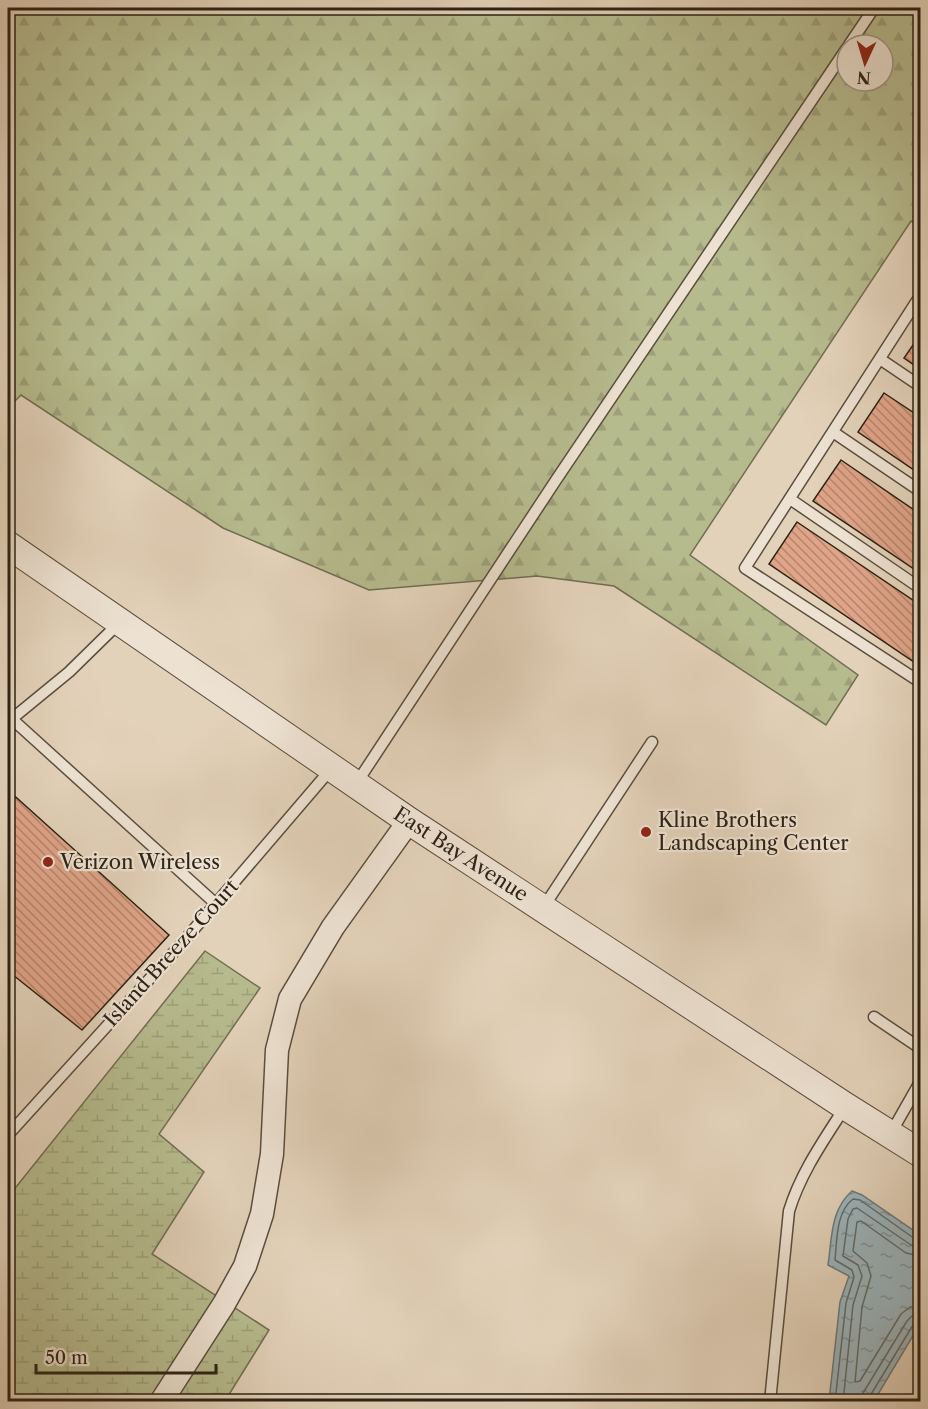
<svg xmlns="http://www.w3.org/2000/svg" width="928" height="1409" font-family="'Libre Caslon Text',serif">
  <defs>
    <pattern id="forest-firs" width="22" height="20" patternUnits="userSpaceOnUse" patternTransform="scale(1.5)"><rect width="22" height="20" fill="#b6bb8e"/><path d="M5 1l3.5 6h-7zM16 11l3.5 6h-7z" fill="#9da07a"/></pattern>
    <pattern id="wetland-marsh" width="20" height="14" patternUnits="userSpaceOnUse" patternTransform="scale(1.5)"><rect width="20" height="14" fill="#b6bb8e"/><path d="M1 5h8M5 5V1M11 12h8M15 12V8" fill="none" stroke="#9da07a"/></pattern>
    <pattern id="water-ripples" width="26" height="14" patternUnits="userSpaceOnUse" patternTransform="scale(1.5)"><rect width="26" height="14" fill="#9bb4bc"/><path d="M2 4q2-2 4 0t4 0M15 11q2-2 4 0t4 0" fill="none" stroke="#7f9298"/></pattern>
    <pattern id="building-back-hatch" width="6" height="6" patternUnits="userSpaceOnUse" patternTransform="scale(1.5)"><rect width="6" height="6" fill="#e0a488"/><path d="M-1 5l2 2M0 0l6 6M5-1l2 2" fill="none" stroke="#b6856e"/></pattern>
  </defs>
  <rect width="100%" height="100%" fill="#e3d2ba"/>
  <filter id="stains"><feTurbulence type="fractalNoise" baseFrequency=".00333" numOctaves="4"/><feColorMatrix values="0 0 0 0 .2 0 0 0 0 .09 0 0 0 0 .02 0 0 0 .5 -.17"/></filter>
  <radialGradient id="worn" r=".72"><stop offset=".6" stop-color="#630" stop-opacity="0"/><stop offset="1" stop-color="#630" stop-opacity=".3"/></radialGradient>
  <path fill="url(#forest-firs)" stroke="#716e52" stroke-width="1.5" fill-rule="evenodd" d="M8 8H920V226L911 221 690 555 858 675 826 725 614 586 537 576 369 590 223 528 21 395 8 408ZM847 45H883V81H847Z"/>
  <path fill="url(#wetland-marsh)" stroke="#716e52" stroke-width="1.5" d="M205 951 260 988 159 1134 204 1172 152 1254 269 1330 225 1401H8V1197Z"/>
  <path fill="url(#water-ripples)" stroke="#6f7a79" stroke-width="1.5" d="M852 1191 862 1195 920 1235V1324L874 1401H829L840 1302 849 1276 828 1265C832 1239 830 1210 852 1191Z"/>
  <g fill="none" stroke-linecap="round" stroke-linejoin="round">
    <path stroke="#646b68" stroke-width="1.5" d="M920 1256 906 1253 861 1221 857 1222 853 1251 867 1263 871 1276 862 1307 855 1382 860 1381 901 1314 910 1307 920 1306
      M835 1402 846 1303 854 1277 852 1270 835 1260C837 1240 836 1212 853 1199L860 1200 915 1239 920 1240
      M843 1402 853 1305 862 1276 858 1265 843 1256 848 1219 853 1209 857 1208 911 1245 920 1247
      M862 1402 863 1393 907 1321 912 1316 920 1315
      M869 1402 870 1396 913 1325 920 1322"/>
  </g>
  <path fill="url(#building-back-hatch)" stroke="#2c2215" stroke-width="1.5" d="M920 335V369L904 358Z
    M884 393 920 417V474L858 432Z
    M841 460 920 514V573L813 501Z
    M797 522 920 605V666L769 564Z
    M8 790 169 935 82 1030 8 971Z"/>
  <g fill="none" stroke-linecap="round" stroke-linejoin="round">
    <defs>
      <path id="service" d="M849 45 874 8
        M920 296 745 568 920 682
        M880 359 920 386
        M833 432 920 491
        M790 499 920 588
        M12 719 216 904
        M8 722 69 672 119 623
        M356 784 556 480 847 48
        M543 908 652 742
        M874 1017 920 1048
        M891 1133 920 1082
        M8 1135 183 942 331 769
        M770 1402 789 1211C801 1172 824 1140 845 1107"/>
      <path id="minor" d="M161 1402 224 1304 245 1266 262 1214 272 1154 277 1050 290 999 333 927 409 821"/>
      <path id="tertiary" d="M8 545 409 821 845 1106 920 1153"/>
    </defs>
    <use href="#service" stroke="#5a4e3e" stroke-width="13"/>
    <use href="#minor" stroke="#5a4e3e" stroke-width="25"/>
    <use href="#tertiary" stroke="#5a4e3e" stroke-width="29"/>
    <use href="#service" stroke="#ede2d2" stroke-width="10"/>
    <use href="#minor" stroke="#ede2d2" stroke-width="22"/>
    <use href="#tertiary" stroke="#ede2d2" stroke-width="27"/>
  </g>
  <g fill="#8f2418" stroke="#ede2d2" stroke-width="2">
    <circle cx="646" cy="832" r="6"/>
    <circle cx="48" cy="862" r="6"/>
  </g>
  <g text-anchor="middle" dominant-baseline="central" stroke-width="4.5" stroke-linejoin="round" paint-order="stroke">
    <g font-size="20" fill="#2c2215" stroke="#ede2d2" text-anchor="start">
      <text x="658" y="820">Kline Brothers<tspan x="658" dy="23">Landscaping Center</tspan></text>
      <text x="60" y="862">Verizon Wireless</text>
    </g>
    <g font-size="20" fill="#2c2215" stroke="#ede2d2">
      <text transform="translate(461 854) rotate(33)">East Bay Avenue</text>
      <text transform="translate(171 953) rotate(-48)">Island Breeze Court</text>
    </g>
  </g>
  <rect width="928" height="1409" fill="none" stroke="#e3d2ba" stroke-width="30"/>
  <rect x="9" y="9" width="910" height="1391" fill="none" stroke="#2c2215" stroke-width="3"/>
  <rect x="15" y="15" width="898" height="1379" fill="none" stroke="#2c2215" stroke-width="1.5"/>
  <g transform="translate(865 63) rotate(184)"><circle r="28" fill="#ede2d2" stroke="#a09586" stroke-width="1.5"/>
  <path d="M0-4.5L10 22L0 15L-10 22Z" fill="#8f2418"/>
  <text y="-9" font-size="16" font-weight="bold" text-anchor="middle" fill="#2c2215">N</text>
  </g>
  <path d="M36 1364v9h180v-9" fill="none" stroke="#2c2215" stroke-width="3"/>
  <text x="45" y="1364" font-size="18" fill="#2c2215" stroke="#ede2d2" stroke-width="4.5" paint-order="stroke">50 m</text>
  <rect width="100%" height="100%" filter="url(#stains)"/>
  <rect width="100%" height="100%" fill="url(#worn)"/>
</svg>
